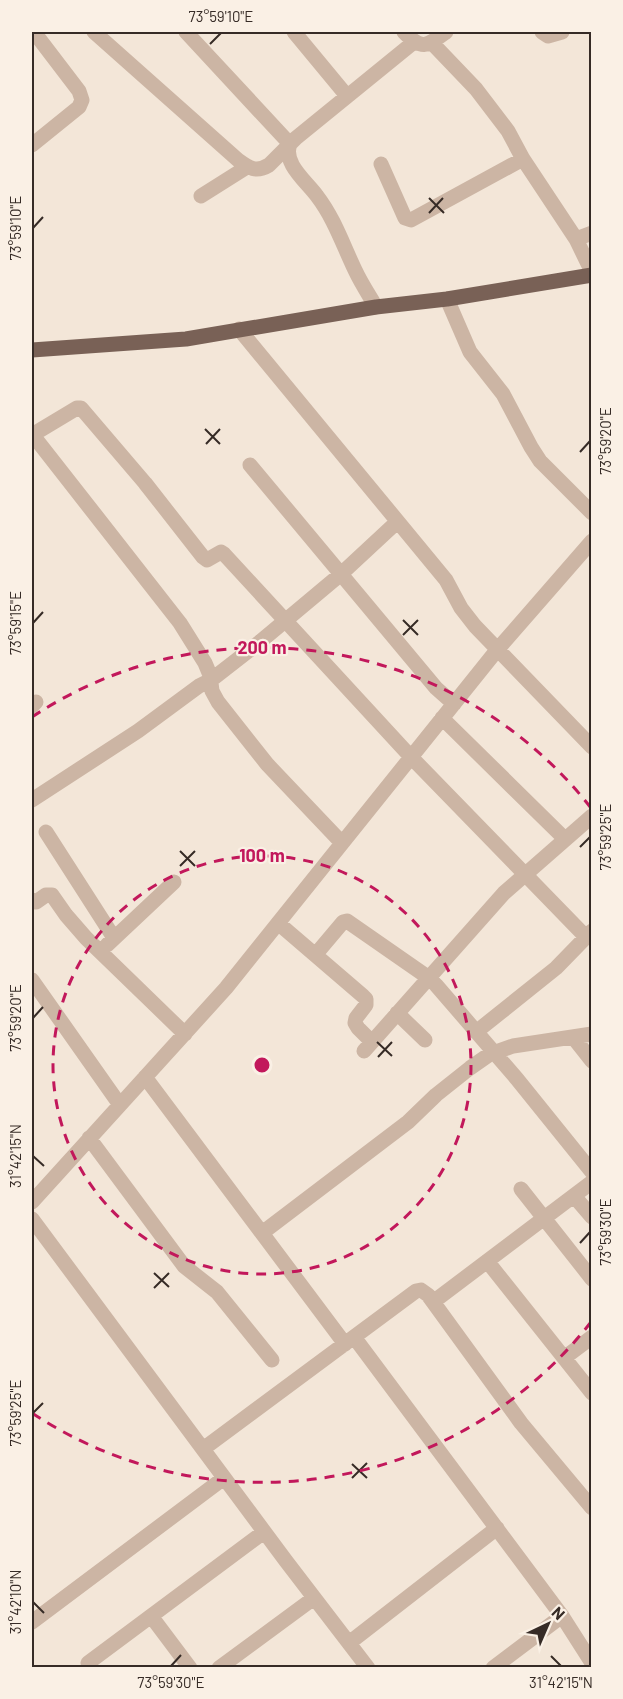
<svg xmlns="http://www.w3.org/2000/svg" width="623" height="1699" font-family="Barlow,sans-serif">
  <rect width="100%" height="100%" fill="#f3e6d8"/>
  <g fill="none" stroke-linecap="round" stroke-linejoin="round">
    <path stroke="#ccb5a4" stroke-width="15" d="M94 32 238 160C249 168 256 173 269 165L296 138 414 42
      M186 32 290 144
      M294 32 347 96
      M404 32C422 51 427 46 446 32
      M542 32 548 36 562 32
      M432 43 476 89 508 131 523 159 576 239 592 272
      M290 144C282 163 307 182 317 196 334 218 343 245 355 270 361 283 369 295 376 307
      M32 145 79 107 82 100 79 91 34 32
      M381 164 405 218 411 220 523 159
      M201 196 247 167
      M576 239 592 233
      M447 299 470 352 503 394 531 447 540 461 592 513
      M239 329 446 580 461 608 475 626 592 747
      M32 434 180 623 205 663 210 675 212 691 218 702 267 764 342 843
      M32 435 77 408H81L145 483 203 557 207 560 221 552 224 554 411 757 586 937
      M250 465 436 688 454 704
      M32 706 36 702
      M442 718 565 839
      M32 800 138 731 199 686 211 680 261 641 341 574 397 522
      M46 832 114 938
      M32 900 36 902 46 895H52L66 915 86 938 185 1034
      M278 923 363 996 366 999V1005L356 1018 355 1023 358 1028 372 1042
      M107 945 174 882
      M316 954 343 922 347 921 429 978 436 985 517 1079 592 1172
      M32 980 120 1105
      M397 1013 425 1040
      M476 1032 556 968 592 931
      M573 1037 592 1061
      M364 1051 504 893 592 816
      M145 1077 345 1344
      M89 1138 184 1266 217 1292 272 1360
      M521 1189 592 1279
      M574 1196 592 1217
      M32 1202 226 988 497 650 592 541
      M32 1219 286 1561 368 1668
      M262 1233 408 1122 436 1095 470 1068 490 1054 513 1046 592 1034
      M487 1261 592 1393
      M433 1302 592 1182
      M354 1337 562 1616 592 1663
      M564 1358 592 1337
      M203 1449 416 1291 421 1290 428 1295 521 1423 592 1508
      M151 1616 190 1668
      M32 1622 224 1478
      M349 1643 497 1528
      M88 1663 264 1532
      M219 1668 314 1598
      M493 1668 562 1616"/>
    <path stroke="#796156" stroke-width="15" d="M32 350 186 339 376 307 447 299 592 275"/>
  </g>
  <path fill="none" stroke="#362b26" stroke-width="2" d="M210 44 221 33M429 198 444 213M429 213 443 198M33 228 43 217M205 429 220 444M206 444 220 429M580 452 590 441M403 620 418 635M33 623 43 612M403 635 418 620M580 847 590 837M180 851 195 866M180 866 195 851M33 1018 43 1007M377 1042 392 1056M378 1057 392 1042M33 1156 44 1166M580 1243 590 1232M154 1273 169 1287M154 1288 169 1273M33 1413 43 1403M352 1464 367 1478M352 1478 367 1463M33 1602 44 1613M551 1656 561 1666M171 1666 181 1655"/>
  <g fill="none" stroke="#c2185b" stroke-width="3" stroke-dasharray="10 8">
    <circle cx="262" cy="1065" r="209"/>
    <path d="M591 1322A417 417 0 0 1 32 1413M32 717A417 417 0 0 1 591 808"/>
  </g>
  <circle cx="262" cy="1065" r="9" fill="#c2185b" stroke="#faf0e5" stroke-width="3"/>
  <g font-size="18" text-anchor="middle" font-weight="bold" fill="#c2185b" stroke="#faf0e5" stroke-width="4.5" stroke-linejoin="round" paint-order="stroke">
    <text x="262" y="654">200 m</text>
    <text x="262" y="862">100 m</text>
  </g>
  <rect width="623" height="1699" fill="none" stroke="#faf0e5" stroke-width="66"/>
  <g transform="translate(548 1624) rotate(44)" stroke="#faf0e5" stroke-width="4.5" paint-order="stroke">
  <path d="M0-4.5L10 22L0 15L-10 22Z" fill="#362b26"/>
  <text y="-9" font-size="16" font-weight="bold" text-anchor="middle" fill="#362b26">N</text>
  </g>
  <rect x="33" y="33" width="557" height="1633" fill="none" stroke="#362b26" stroke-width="2"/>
  <g font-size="15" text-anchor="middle" fill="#362b26">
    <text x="221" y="22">73°59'10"E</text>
    <text transform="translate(16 228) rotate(-90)" y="5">73°59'10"E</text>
    <text transform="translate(606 441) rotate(-90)" y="5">73°59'20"E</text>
    <text transform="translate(16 623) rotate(-90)" y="5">73°59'15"E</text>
    <text transform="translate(606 837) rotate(-90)" y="5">73°59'25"E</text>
    <text transform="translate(16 1018) rotate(-90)" y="5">73°59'20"E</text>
    <text transform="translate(16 1156) rotate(-90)" y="5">31°42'15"N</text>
    <text transform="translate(606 1232) rotate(-90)" y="5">73°59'30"E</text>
    <text transform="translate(16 1413) rotate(-90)" y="5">73°59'25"E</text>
    <text transform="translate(16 1602) rotate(-90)" y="5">31°42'10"N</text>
    <text x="171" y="1688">73°59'30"E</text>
    <text x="561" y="1688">31°42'15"N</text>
  </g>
</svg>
